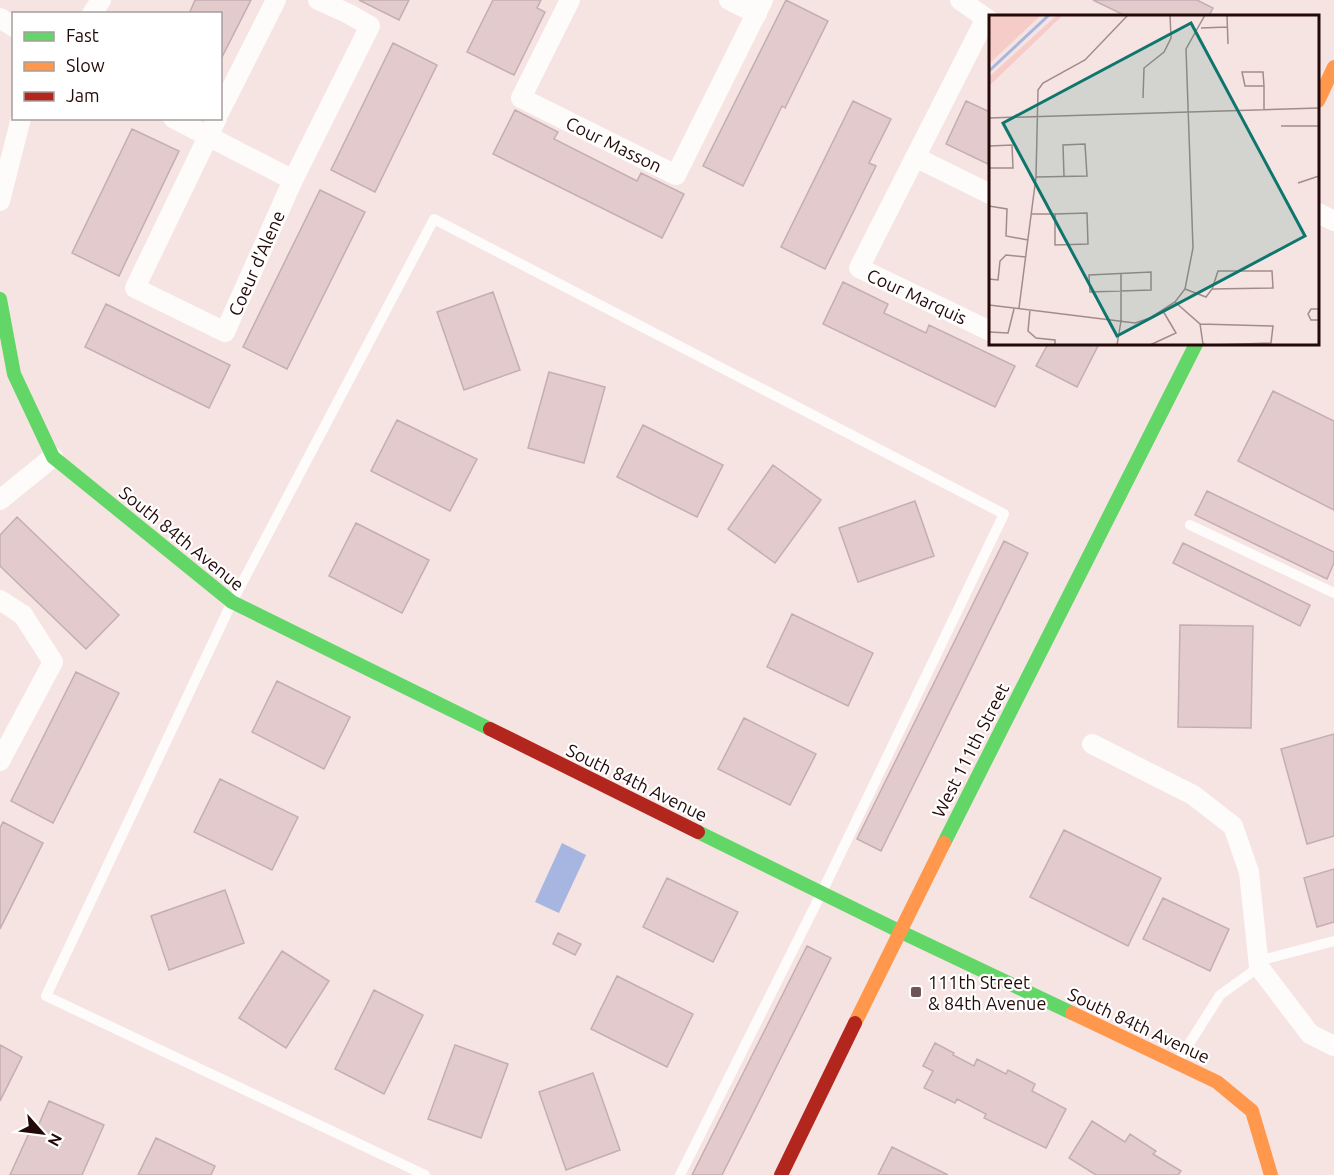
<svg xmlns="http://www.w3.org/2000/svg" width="1334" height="1175" font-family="Ubuntu,sans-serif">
  <rect width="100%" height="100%" fill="#f6e4e2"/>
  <path fill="#a6b6e1" d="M562 843 586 855 559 913 535 902Z"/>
  <path fill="#e2cacd" stroke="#c4aeb1" stroke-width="1.5" d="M195 0H251L220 61V14H189Z
    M359 0H409L399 20Z
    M493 0H541L537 8 545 12 514 75 467 52Z
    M786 0 828 21 785 108 782 106 743 186 703 166Z
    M1093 0H1197L1213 8 1209 16H1126Z
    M393 43 437 65 375 192 331 170Z
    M853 101 891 119 869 163 876 166 825 269 781 247Z
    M966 101 990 112V165L946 144Z
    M515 110 558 132 554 139 637 181 641 173 684 194 662 238 493 154Z
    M132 129 179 151 119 276 72 253Z
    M320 190 365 212 287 369 243 347Z
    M843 282 888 304 884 313 926 333 929 325 1015 366 995 407 823 324Z
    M493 292 520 370 464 390 437 312Z
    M106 304 230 365 209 408 85 347Z
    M1048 344H1099L1077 387 1036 366Z
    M549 372 605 387 584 463 528 448Z
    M1273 391 1334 421V510L1238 461Z
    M397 420 477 459 450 511 371 471Z
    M643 425 723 465 697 517 617 477Z
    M773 465 821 500 775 563 728 529Z
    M1207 491 1334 552V563L1327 579 1195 515Z
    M915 501 934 556 858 582 839 528Z
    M17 517 119 615 86 649 0 566V535Z
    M356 523 429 560 402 613 329 576Z
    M1004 541 1028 553 881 851 857 839Z
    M1183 543 1310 605 1300 626 1173 563Z
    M792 614 873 653 848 706 767 667Z
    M1180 625 1253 626 1251 728 1178 727Z
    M76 672 119 693 53 823 11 801Z
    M277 681 350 717 324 769 252 732Z
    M744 718 816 754 790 805 718 769Z
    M1334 734V836L1307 844 1281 749Z
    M220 779 298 817 272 870 194 832Z
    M3 822 43 843 0 929V828Z
    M1064 830 1161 878 1128 946 1030 897Z
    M1334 869V922L1317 927 1304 878Z
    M667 878 738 912 713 962 643 927Z
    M225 890 244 943 169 970 151 916Z
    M1163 898 1229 929 1210 971 1143 939Z
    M558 933 581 944 575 955 553 944Z
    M807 946 831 958 722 1175H692Z
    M282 951 329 981 286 1048 239 1018Z
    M617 976 693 1014 667 1067 591 1029Z
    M374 990 423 1015 384 1094 335 1069Z
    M935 1043 954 1053 953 1055 974 1066 977 1059 1006 1074 1008 1070 1035 1084 1032 1091 1066 1109 1046 1148 984 1118 986 1114 957 1099 955 1103 924 1088 933 1071 923 1066Z
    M0 1045 22 1057 0 1101Z
    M455 1045 508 1064 481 1138 428 1119Z
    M593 1073 620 1150 566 1170 539 1092Z
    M49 1101 104 1125 82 1175H10L30 1131 35 1133Z
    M1092 1121 1125 1142 1130 1134 1156 1151 1153 1154 1181 1171 1178 1175H1096L1069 1158Z
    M156 1138 215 1166 211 1175H138Z
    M892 1147 948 1175H878Z"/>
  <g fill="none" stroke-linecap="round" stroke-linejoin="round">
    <path stroke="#fefbfb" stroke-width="10" d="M1190 525 1334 593
      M1258 961 1334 941
      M1177 1063 1220 995 1259 967
      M425 1175 46 996 232 602 434 219 1004 514 822 892 680 1175"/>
    <path stroke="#fefbfb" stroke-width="20" d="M570 0 521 98 676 175 763 0
      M729 0 757 14
      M960 0 990 21
      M92 14 101 0
      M0 18 14 27
      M986 18 859 268 990 331
      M220 111 276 0
      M173 118 293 180
      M217 118 135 288 225 332 293 180 370 26 349 14 318 0
      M915 157 990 194
      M0 201 21 118
      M1318 213 1334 221
      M0 500 53 457
      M0 600 23 615 53 662 0 761
      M1092 744 1193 795 1233 826 1249 872 1259 967 1310 1034 1334 1046"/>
    <path stroke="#63d668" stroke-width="14" d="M0 299 14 374 53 457 232 602 490 729
      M698 832 899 931 1072 1013
      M944 843 1196 344"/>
    <path stroke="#ff974d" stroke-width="14" d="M1318 101 1334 67
      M1072 1013 1217 1082 1252 1111 1271 1175
      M855 1023 944 843"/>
    <path stroke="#b3261e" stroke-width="14" d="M490 729 698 832
      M781 1175 855 1023"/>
  </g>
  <rect fill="#6e5655" stroke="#fff" stroke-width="2" x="910" y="986" width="12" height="12" rx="3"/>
  <g text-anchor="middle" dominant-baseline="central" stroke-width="4.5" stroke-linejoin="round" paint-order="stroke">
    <g font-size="18" fill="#240909" stroke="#fff">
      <text transform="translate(614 144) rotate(26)">Cour Masson</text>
      <text transform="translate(256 263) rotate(-66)">Coeur d'Alene</text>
      <text transform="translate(917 296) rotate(25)">Cour Marquis</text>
      <text transform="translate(182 538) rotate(39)">South 84th Avenue</text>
      <text transform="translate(970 750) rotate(-63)">West 111th Street</text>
      <text transform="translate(637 782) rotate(26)">South 84th Avenue</text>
      <text transform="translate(1139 1025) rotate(25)">South 84th Avenue</text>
    </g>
    <g font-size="18" fill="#240909" stroke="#fff" text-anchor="start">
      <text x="928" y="982">111th Street<tspan x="928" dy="21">&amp; 84th Avenue</tspan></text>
    </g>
  </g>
  <g transform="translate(989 15)">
    <rect width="330" height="330" fill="#f6e4e2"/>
    <path d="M0 0H52L0 49ZM68 0H74L0 71V62Z" fill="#f6ccc9"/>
    <path fill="none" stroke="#a6b6e1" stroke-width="3" d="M0 56 60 0"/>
    <path fill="none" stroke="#a28c8b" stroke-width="1.5" d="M238 0 239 29M212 13 238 12M275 71H256L253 57H274L275 71V95M154 83 155 53 175 37 182 23 181 0M0 103 330 93M292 111H330M0 131 23 130 24 153H0M47 162 98 161 96 129 74 130 75 161M309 168 330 161M0 191 18 194 17 221 39 225M42 199H66L98 198 99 229 66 230V199M162 257V275L101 277 100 260ZM0 264 9 265 11 246 17 240 37 242M196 274 217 282 223 274 284 273 283 256H229L223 274M186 287 211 309 214 329 218 330M0 290 146 308 161 303 186 287 196 274 204 233 197 34 216 0M30 293 47 162 49 75 54 68 96 45 139 0M330 294H322L319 299 322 305H330M41 295 39 316 47 323 66 325V330M211 309 284 311 282 328 223 330M0 317 19 318 25 294M128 330 132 306V259M161 330 187 318 174 296"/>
    <path fill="#0f766e" fill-opacity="0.15" stroke="#0f766e" stroke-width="3" d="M202 8 316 221 128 321 14 108Z"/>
    <rect width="330" height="330" fill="none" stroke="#240909" stroke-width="3"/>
  </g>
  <rect x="12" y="12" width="210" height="108" fill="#ffffff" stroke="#a79d9d" stroke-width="1.5"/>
  <rect x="24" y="32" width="30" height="9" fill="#63d668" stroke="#a79d9d" stroke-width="1.5"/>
  <text x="66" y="42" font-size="18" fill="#240909">Fast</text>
  <rect x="24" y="62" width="30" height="9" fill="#ff974d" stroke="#a79d9d" stroke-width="1.5"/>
  <text x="66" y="72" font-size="18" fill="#240909">Slow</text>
  <rect x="24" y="92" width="30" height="9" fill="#b3261e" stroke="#a79d9d" stroke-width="1.5"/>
  <text x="66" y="102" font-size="18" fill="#240909">Jam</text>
  <g transform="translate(42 1133) rotate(118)" stroke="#ffffff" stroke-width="4.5" paint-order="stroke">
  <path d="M0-4.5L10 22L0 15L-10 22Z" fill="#240909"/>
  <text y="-9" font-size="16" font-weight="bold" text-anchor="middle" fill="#240909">N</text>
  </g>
</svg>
